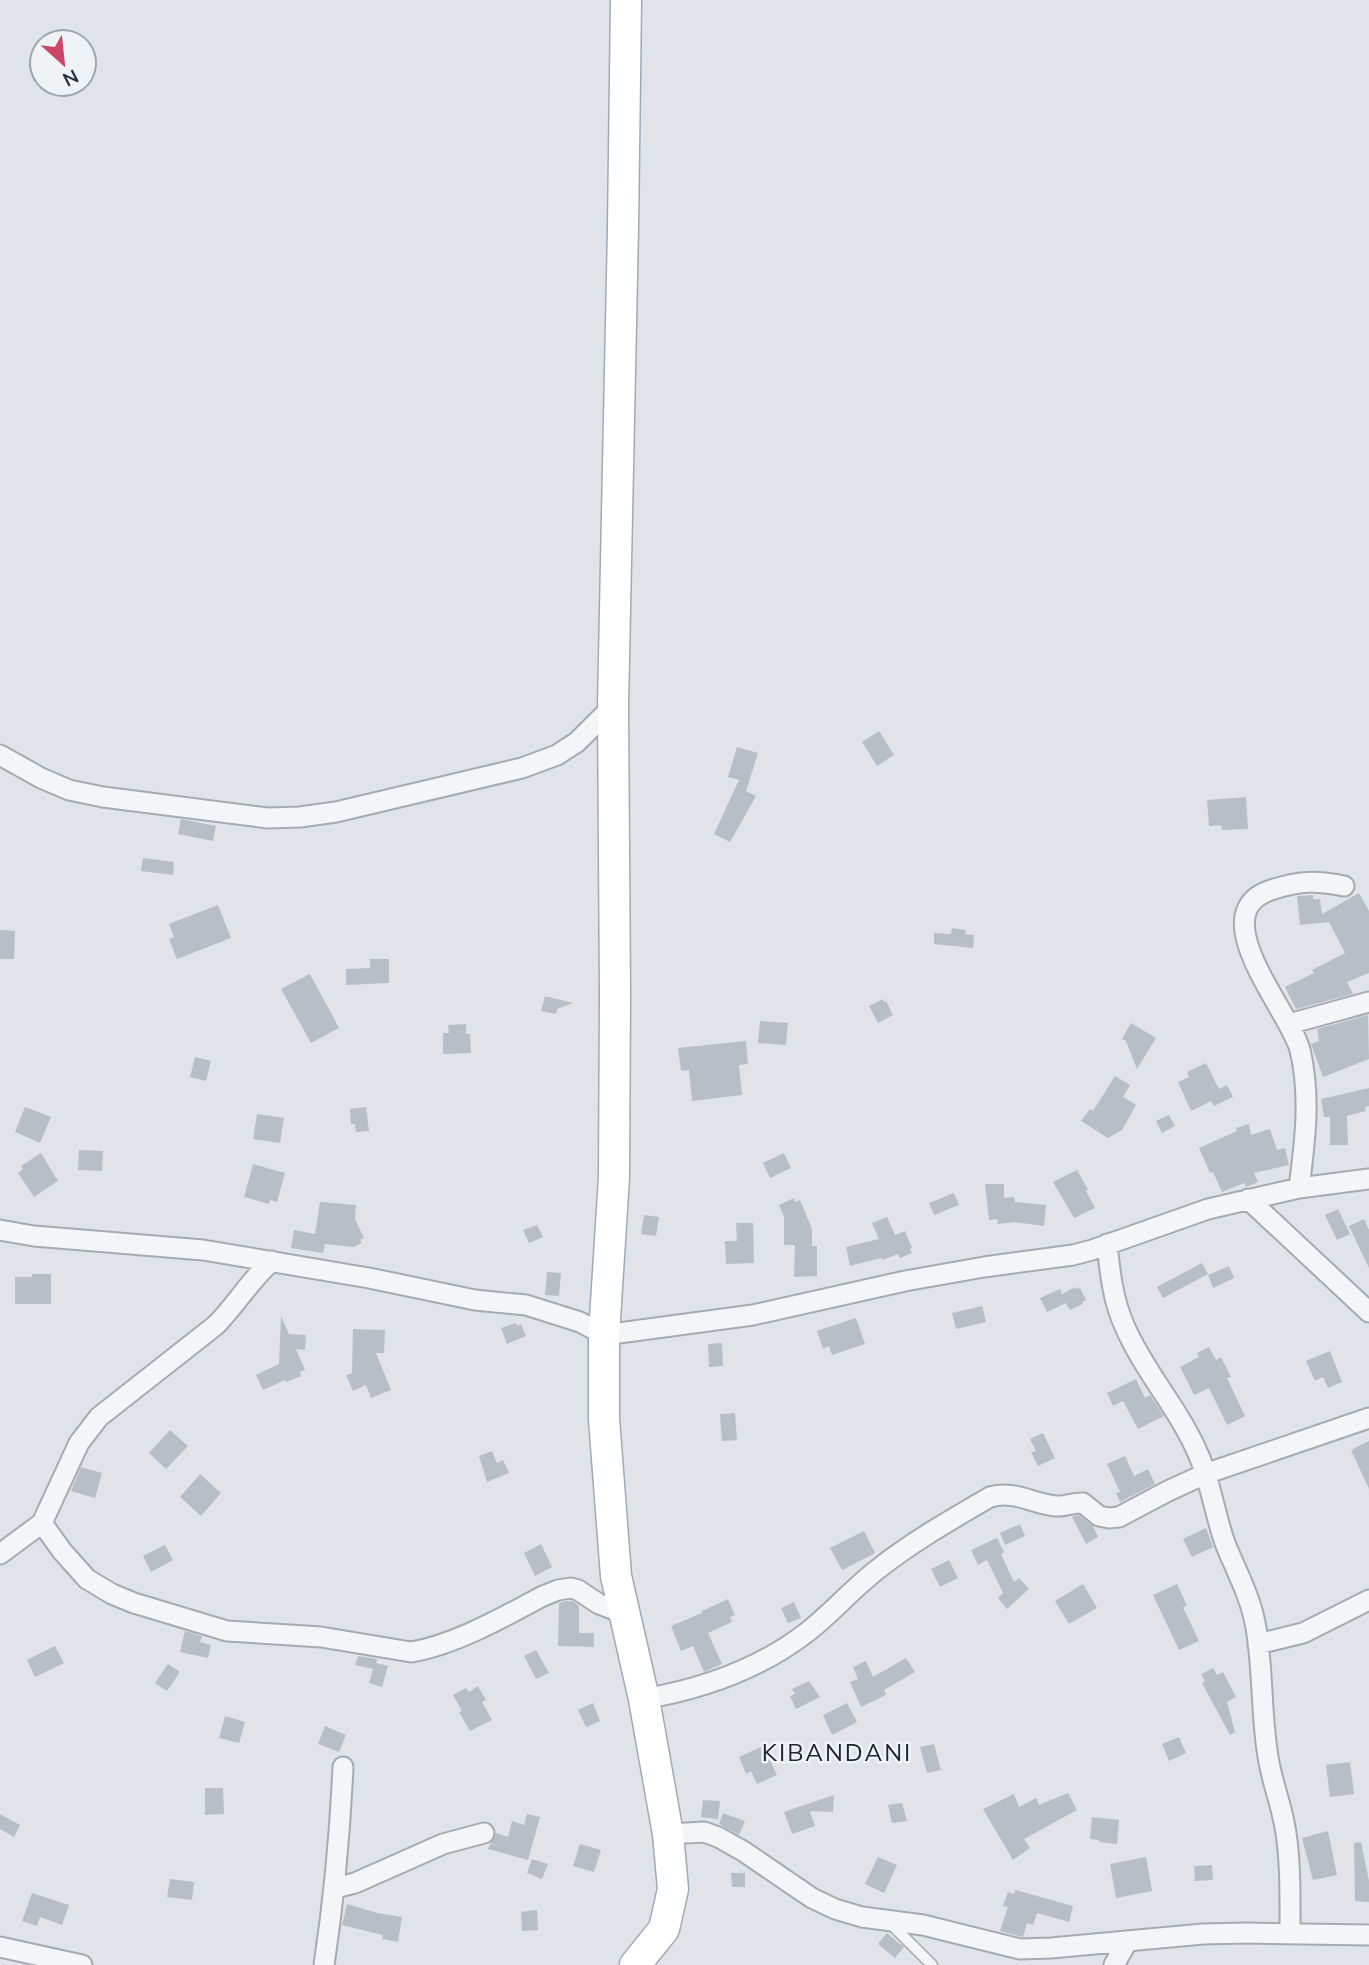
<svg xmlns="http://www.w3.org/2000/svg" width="1369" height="1965" font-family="Mulish,sans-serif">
  <rect width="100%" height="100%" fill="#e0e4e9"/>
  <path fill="#b7bec6" d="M879 731 894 755 877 766 862 742Z
    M737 747 758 753 746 791 756 796 730 842 714 834 739 780 728 777Z
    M1246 797 1248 829 1222 830 1221 825 1209 826 1207 800Z
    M181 819 216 826 213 841 178 834Z
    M143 858 174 862 173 875 141 871Z
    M1359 893 1369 911V973L1347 982 1353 994 1296 1009 1285 987 1314 973 1312 970 1345 953 1329 922 1300 925 1297 896 1313 895V899H1320L1322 914Z
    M218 905 231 938 177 959 169 939 174 937 169 924Z
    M952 928 966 930 965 934 974 935 973 948 934 944V933L951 934Z
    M0 930 15 931 14 959H0Z
    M370 959H389V983L346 985V969L370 968Z
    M310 974 339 1028 311 1043 281 989Z
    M545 996 573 1003 557 1009 556 1014 541 1011Z
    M883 999 884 1002 886 1001 893 1015 878 1023 869 1006Z
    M1368 1015 1369 1059 1323 1077 1311 1044 1319 1041 1317 1029Z
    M760 1021 788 1023 786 1045 758 1043Z
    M1131 1023 1156 1038 1137 1069 1126 1041 1122 1039Z
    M466 1024V1034H470L471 1053 443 1054V1033H449L448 1025Z
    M746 1041 748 1064 739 1065 742 1095 692 1101 689 1070 681 1071 678 1048Z
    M195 1057 211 1061 206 1081 190 1077Z
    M1206 1063 1219 1089 1227 1085 1233 1097 1214 1106 1211 1101 1191 1111 1178 1082 1189 1077 1187 1072Z
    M1115 1076 1130 1085 1123 1097 1136 1105 1122 1130 1108 1138 1081 1121 1090 1109 1093 1111Z
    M1369 1088V1106L1365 1107 1366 1111 1347 1116 1348 1145H1330V1117H1324L1321 1099Z
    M25 1107 51 1117 40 1143 15 1132Z
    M366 1107 369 1131 356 1132 355 1124H351L350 1109Z
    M257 1114 284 1118 280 1143 253 1139Z
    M1169 1115 1175 1126 1162 1133 1156 1121Z
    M1249 1124 1251 1135 1270 1129 1277 1150 1285 1148 1289 1165 1254 1173 1258 1182 1246 1187 1244 1183 1222 1192 1213 1172 1210 1173 1199 1148 1237 1131 1236 1128Z
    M79 1150 103 1151 102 1171 78 1170Z
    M41 1153 58 1181 34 1197 18 1173 23 1169 21 1166Z
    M784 1153 791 1168 770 1178 763 1163Z
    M253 1164 285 1173 277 1202 270 1200 269 1204 244 1197Z
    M1077 1170 1088 1190 1086 1191 1095 1208 1074 1218 1053 1182Z
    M985 1184H1004V1198L1014 1197 1015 1202 1046 1205 1044 1226 1015 1222 998 1224 997 1219 989 1220Z
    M954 1193 959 1205 934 1215 929 1203Z
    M794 1198 795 1202 800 1200 812 1229V1246H817V1276L794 1277 795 1245H784V1217L779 1205Z
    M320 1202 356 1205 355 1219 364 1238 360 1240 362 1243 354 1247 325 1244 323 1253 291 1248 294 1230 315 1234Z
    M1338 1209 1350 1234 1337 1240 1325 1215Z
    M644 1215 659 1217 656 1236 641 1234Z
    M887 1217 895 1235 905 1231 912 1248 910 1249 912 1253 900 1258 898 1254 882 1260 881 1258 850 1266 846 1247 879 1239 872 1223Z
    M1364 1219 1369 1230V1268L1349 1226Z
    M736 1223H753L754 1263 726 1264 725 1241H737Z
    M537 1225 543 1237 529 1243 523 1230Z
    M1202 1263 1208 1274 1163 1298 1157 1287Z
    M1229 1266 1234 1278 1213 1288 1208 1275Z
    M547 1272 561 1273 559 1296 545 1295Z
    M32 1274H51V1304H15V1277H32Z
    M1075 1287 1076 1289 1080 1288 1086 1300 1082 1302 1083 1304 1070 1310 1066 1303 1047 1312 1040 1298 1060 1289 1062 1294Z
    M982 1306 986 1322 956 1329 952 1313Z
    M281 1316 289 1334 306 1335 305 1350 296 1349 305 1370 300 1372 301 1376 286 1382 285 1380 263 1390 256 1375 279 1364Z
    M856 1318 865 1344 832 1355 829 1346 823 1349 817 1331Z
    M516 1323 517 1326 521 1324 526 1336 507 1344 501 1328Z
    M353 1329 385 1330 384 1353H376L391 1390 371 1398 366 1385 353 1391 346 1375 352 1373Z
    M722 1343 723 1366 709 1367 708 1344Z
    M1209 1347 1216 1360 1221 1357 1231 1377 1227 1378 1245 1416 1227 1425 1209 1388 1194 1395 1180 1367 1199 1357 1197 1353Z
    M1330 1351 1342 1382 1328 1388 1323 1377 1315 1381 1306 1361Z
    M1136 1379 1145 1398 1150 1395 1164 1416 1138 1429 1123 1401 1113 1406 1107 1393Z
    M735 1413 737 1440 722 1441 720 1414Z
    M170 1430 188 1446 166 1469 149 1453Z
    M1043 1433 1055 1458 1038 1466 1031 1452 1036 1451 1030 1439Z
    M1369 1441V1489L1351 1450Z
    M492 1451 497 1463 503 1460 509 1473 487 1482 479 1456Z
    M1125 1456 1134 1476 1148 1469 1155 1484 1120 1502 1116 1493 1120 1492 1107 1464Z
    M81 1467 102 1473 95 1498 71 1491Z
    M200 1474 221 1493 201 1516 180 1497Z
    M1079 1515 1093 1526 1098 1537 1086 1544 1072 1517Z
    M1020 1524 1025 1536 1005 1545 1000 1533Z
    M1206 1528 1213 1547 1192 1557 1183 1539Z
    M864 1531 875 1553 842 1570 830 1548Z
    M997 1538 1004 1552 1001 1554 1014 1582 1019 1578 1029 1589 1007 1609 998 1598 1003 1593 987 1560 978 1565 971 1550Z
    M541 1544 552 1567 535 1576 524 1553Z
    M165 1545 173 1560 151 1572 143 1556Z
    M949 1560 958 1578 940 1587 931 1569Z
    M1083 1584 1097 1608 1069 1624 1055 1601Z
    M1177 1584 1187 1606 1183 1607 1199 1641 1179 1650 1153 1595Z
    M728 1599 735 1615 730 1617 732 1622 708 1633 722 1664 704 1672 693 1646 681 1651 671 1626 702 1613V1611Z
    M566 1601H573L579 1606V1633H594V1647L558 1646 559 1603Z
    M794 1602 801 1618 788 1623 781 1608Z
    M185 1631 202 1636 200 1642 211 1645 208 1658 180 1652Z
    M55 1646 64 1663 35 1677 27 1660Z
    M536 1650 549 1673 536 1679 524 1656Z
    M358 1656 377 1659 376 1663 388 1666 382 1687 369 1683 373 1669 355 1665Z
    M906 1658 915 1672 884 1690 886 1695 861 1707 850 1682 858 1679 853 1667 866 1661 873 1677Z
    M168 1664 180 1672 167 1691 155 1683Z
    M1213 1668 1217 1675 1223 1672 1236 1697 1227 1702 1235 1732 1230 1735 1202 1683 1205 1681 1201 1674Z
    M809 1681 820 1697 796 1709 790 1696 795 1694 792 1689Z
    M478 1686 486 1700 482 1702 492 1720 470 1731 459 1712 462 1711 453 1695 466 1688 469 1692Z
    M593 1703 600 1721 586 1727 578 1710Z
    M847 1703 857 1722 832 1735 823 1715Z
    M225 1716 245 1722 239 1743 219 1738Z
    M325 1726 346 1735 339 1752 318 1744Z
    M1179 1737 1186 1753 1169 1761 1162 1744Z
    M934 1744 941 1770 927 1773 920 1747Z
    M763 1746 777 1775 757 1784 751 1771 746 1774 739 1757Z
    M1350 1762 1354 1794 1330 1797 1326 1765Z
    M205 1788H223L224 1814 205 1815Z
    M1068 1793 1077 1810 1024 1839 1030 1848 1013 1860 983 1809 1014 1794 1019 1807 1036 1798 1039 1805Z
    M834 1795 833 1812 810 1811 815 1826 792 1834 784 1812Z
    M703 1800 720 1801 718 1819 701 1817Z
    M902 1803 907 1821 892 1823 888 1805Z
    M723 1813 745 1821 739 1835 719 1824Z
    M0 1814 20 1825 14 1837 0 1829Z
    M527 1814 540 1817 528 1860 488 1849 496 1833 508 1837 512 1821 524 1825Z
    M1092 1817 1119 1820 1117 1844 1099 1842V1840L1090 1839Z
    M1328 1831 1337 1875 1313 1880 1302 1838Z
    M1361 1842 1369 1881V1902L1355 1901 1354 1843Z
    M580 1844 601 1850 594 1872 573 1866Z
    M878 1857 897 1865 884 1893 865 1884Z
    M1146 1857 1152 1891 1116 1898 1110 1864Z
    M532 1859 548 1864 542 1879 527 1873Z
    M1212 1865 1213 1880 1195 1881 1194 1866Z
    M731 1873H745V1887H732Z
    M170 1879 194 1882 192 1900 167 1897Z
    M1015 1890 1073 1906 1069 1922 1037 1913 1033 1925 1027 1923 1023 1937 1000 1931 1008 1907 1003 1906 1008 1892 1014 1894Z
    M32 1893 69 1905 62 1925 40 1917 37 1926 22 1921Z
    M347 1904 377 1913 402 1917 398 1942 382 1939 383 1935 342 1925Z
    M537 1910 538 1930 522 1931 521 1912Z
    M887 1933 904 1947 895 1958 878 1944Z"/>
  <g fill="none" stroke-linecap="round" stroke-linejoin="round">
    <defs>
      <path id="lane" d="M891 1924 932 1965"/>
      <path id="street" d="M0 755 41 778 69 790 103 797 268 818 300 817 336 812 522 768 557 755 577 742 613 706
        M1289 1024 1369 1002
        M1299 1188C1305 1142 1311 1096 1300 1050 1290 1011 1201 913 1271 890 1298 881 1316 880 1344 886
        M1248 1199 1369 1312
        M0 1230 34 1236 203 1250 369 1278 475 1300 526 1305 580 1322 604 1335 753 1315 905 1281 984 1267 1073 1255 1092 1250 1208 1209 1299 1188 1369 1179
        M1107 1244C1110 1273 1113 1301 1125 1327 1145 1373 1180 1410 1199 1456 1211 1484 1215 1515 1225 1543 1236 1571 1251 1597 1256 1628 1263 1668 1261 1709 1267 1750 1270 1776 1279 1797 1284 1822 1291 1854 1290 1900 1290 1933
        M42 1523 62 1551 87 1579 112 1594 134 1603 227 1631 321 1637 411 1652C454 1645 504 1617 543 1596L558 1590 571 1588 578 1590 599 1604 625 1614
        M0 1554 42 1523 79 1443 99 1417 216 1325C236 1305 250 1280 272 1261
        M1258 1644 1303 1633 1369 1600
        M644 1699C702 1689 758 1670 806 1633 831 1614 852 1589 878 1569 912 1542 952 1519 990 1497 1017 1490 1031 1504 1056 1506 1065 1507 1074 1502 1083 1503L1099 1516 1109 1518 1119 1517 1168 1491 1205 1474 1369 1418
        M668 1834 704 1832 718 1837 743 1851 812 1898 835 1909 862 1917 923 1925 1020 1949 1051 1948 1203 1934 1246 1933 1369 1935
        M335 1888 355 1883 443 1844 484 1833
        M0 1947 82 1965
        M324 1965C334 1899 340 1833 343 1767
        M1114 1965 1127 1942"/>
      <path id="primary" d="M626 0 623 228 613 706 615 994 614 1177 604 1335V1419L616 1576 644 1699 668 1834 673 1889 664 1929 635 1965"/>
    </defs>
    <use href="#lane" stroke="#a5abb3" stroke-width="13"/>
    <use href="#street" stroke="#a5abb3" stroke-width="23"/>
    <use href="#primary" stroke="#a0aab4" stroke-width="33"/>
    <use href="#lane" stroke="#f3f5f7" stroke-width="10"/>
    <use href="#street" stroke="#f3f5f7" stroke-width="19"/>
    <use href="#primary" stroke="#fff" stroke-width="30"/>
  </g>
  <g text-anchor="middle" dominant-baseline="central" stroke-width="5" stroke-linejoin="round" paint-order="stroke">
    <g font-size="24" letter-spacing="2" fill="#1b2431" stroke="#f0f3f6">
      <text x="837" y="1752">KIBANDANI</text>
    </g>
  </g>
  <g transform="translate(63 63) rotate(153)"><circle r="33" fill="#f0f3f6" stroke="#a0a6ad" stroke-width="2"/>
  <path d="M0-5L12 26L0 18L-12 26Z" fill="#cc4767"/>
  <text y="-10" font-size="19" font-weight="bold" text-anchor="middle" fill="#293340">N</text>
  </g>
</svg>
